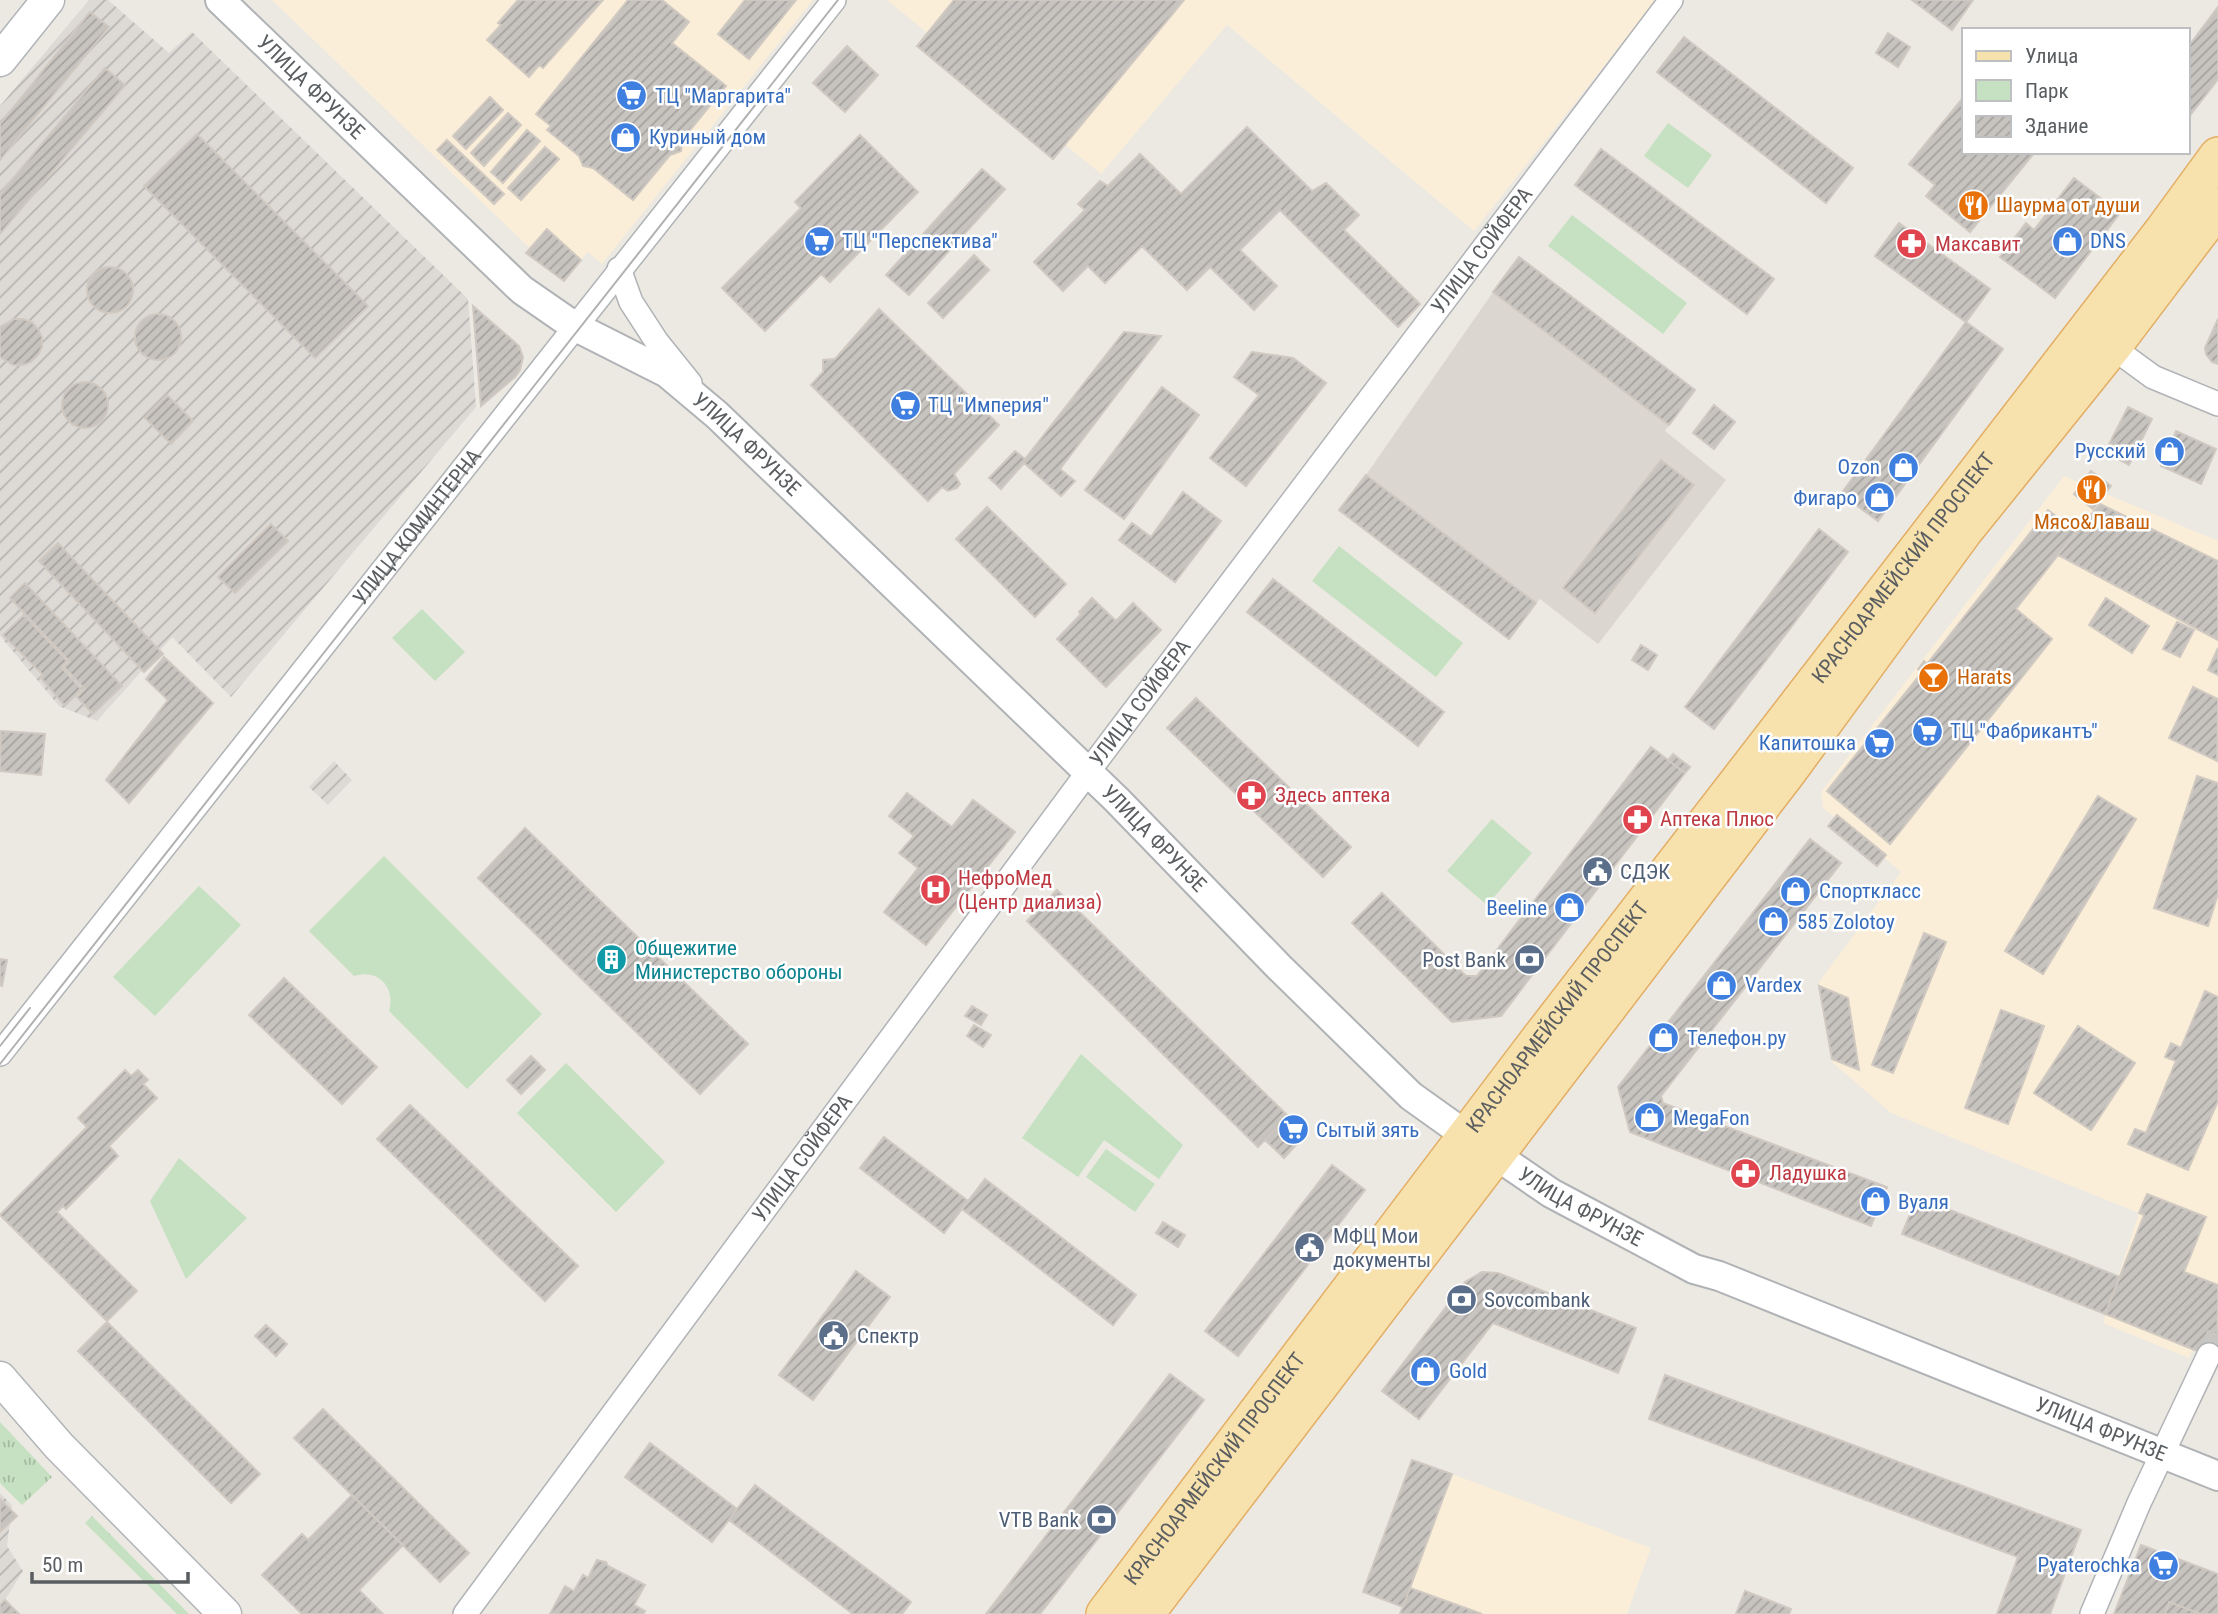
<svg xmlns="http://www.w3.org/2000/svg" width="2218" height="1614" font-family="'Roboto Condensed',sans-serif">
  <defs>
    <pattern id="industrial-furrows" width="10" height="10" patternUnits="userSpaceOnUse" patternTransform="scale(1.75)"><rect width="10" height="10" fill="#dddad6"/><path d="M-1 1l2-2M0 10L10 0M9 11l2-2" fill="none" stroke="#b6b4b1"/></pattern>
    <pattern id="grass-tufts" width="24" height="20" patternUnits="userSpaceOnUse" patternTransform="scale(1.75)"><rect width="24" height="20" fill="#c5e1c1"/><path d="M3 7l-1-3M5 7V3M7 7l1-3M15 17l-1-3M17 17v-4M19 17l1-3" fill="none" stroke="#a3baa0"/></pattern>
    <pattern id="building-hatch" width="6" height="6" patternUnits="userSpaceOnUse" patternTransform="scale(1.75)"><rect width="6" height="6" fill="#c7c3bf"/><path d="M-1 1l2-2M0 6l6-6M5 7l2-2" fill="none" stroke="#a5a29f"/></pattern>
  </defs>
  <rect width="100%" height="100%" fill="#ece8e2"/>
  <path fill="#faeed9" d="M272 0H813L602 264 588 252 564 281Z
    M887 0H1656L1474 231 1227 25 1101 174Z
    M2064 476 2218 541V1287L2189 1358 2103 1323 2139 1213 1891 1113 1833 1063 1819 982 1901 872 1823 808 1821 792Z
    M1452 1474 1651 1548 1627 1614H1482L1410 1588Z"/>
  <path fill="url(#industrial-furrows)" d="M89 0H108L169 53 192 32 468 299 476 407 231 697 172 637 97 721 59 706 0 636V106Z
    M334 761 352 780 328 805 309 787Z
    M0 1493 12 1505 7 1546 23 1571 5 1600 19 1614H0Z"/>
  <path fill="#dbd7d0" d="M1493 292 1669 425 1665 431 1726 480 1598 644 1540 599 1536 603 1366 475Z"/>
  <path fill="url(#grass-tufts)" d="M0 1422 52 1477 22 1505 0 1483Z
    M92 1516 187 1612 189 1614H177L85 1523Z"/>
  <path fill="#c5e1c1" d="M1668 123 1712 155 1688 188 1644 156Z
    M1572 215 1687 303 1663 334 1548 246Z
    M1339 546 1463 643 1436 677 1312 581Z
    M422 609 465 652 435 681 392 638Z
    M1492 819 1532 853 1487 905 1447 871Z
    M384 856 542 1014 467 1089 389 1011C396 987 378 968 354 976L309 931Z
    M199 886 241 925 155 1016 113 977Z
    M1081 1054 1183 1145 1159 1179 1104 1140 1078 1177 1022 1138Z
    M566 1063 665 1162 616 1212 517 1113Z
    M1106 1149 1155 1184 1135 1212 1086 1177Z
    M179 1158 247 1218 186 1279 150 1201Z"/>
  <path fill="url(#building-hatch)" stroke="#d0c9c1" stroke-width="2" d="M518 0H603L543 68 539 65 529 77 487 40 501 25 498 23Z
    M628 0H662L689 22 672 43 726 86 682 140 681 151 670 155 633 200 593 168 583 166 579 156 547 130 551 126 536 114Z
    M745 0H796L749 59 718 34Z
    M954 0H1184L1053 159 917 46Z
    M1912 0H1973L1952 30Z
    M2218 7V79L2188 118V47Z
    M90 12 109 27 0 160V124Z
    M1888 33 1910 47 1898 67 1876 53Z
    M1684 37 1853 168 1826 203 1657 72Z
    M847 46 878 75 845 112 813 83Z
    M105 68 125 85 0 234V194Z
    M490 97 503 110 466 149 453 136Z
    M1962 99 1964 101V152H2035L1970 232 1926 196 1935 185 1909 164Z
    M508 113 521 125 484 166 471 153Z
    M1247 127 1312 191 1326 183 1359 215 1344 230 1420 304 1398 327 1280 210 1240 250 1277 286 1254 310 1210 267 1187 290 1142 246 1105 283 1088 266 1063 291 1034 262 1085 210 1078 204 1100 181 1108 186 1140 154 1181 194Z
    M527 130 540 141 503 183 491 172Z
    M197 134 368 306 315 358 144 186Z
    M860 135 918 192 830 282 821 274 765 331 722 288 801 208 795 202Z
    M447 140 504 194 494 204 437 150Z
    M545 147 559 159 521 200 508 188Z
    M1601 149 1774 279 1747 314 1575 185Z
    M982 169 1005 189 909 295 886 275Z
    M2074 178 2120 213 2055 298 2000 257 2026 223 2034 230Z
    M1899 223 1990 289 1966 322 1875 256Z
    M547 229 581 260 564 281 526 253Z
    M974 255 989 270 943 318 928 303Z
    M1519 257 1695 390 1669 425 1493 292Z
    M87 290a23 23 0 1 1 46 0a23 23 0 1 1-46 0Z
    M473 306 519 346 523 357 520 370 515 377 481 406Z
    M879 309 999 425 954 474 960 484 957 488 948 491 942 487 928 501 811 385 823 372V360L835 359Z
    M135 337a23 23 0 1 1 46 0a23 23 0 1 1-46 0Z
    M14 319H23L32 322 38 329 42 337V347L38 355 31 362 23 365H13L0 357V327Z
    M2218 319V364L2212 362 2206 354 2205 348Z
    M1966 322 2003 349 1878 521 1841 494Z
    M1124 332 1161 336 1060 469 1075 481 1061 496 1024 463 1001 489 989 478 1015 451 1025 459Z
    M1252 352 1293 358 1326 383 1246 486 1210 458 1259 395 1234 377Z
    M62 405a23 23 0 1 1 46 0a23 23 0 1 1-46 0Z
    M1162 387 1199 415 1124 519 1085 490Z
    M167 395 193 421 171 444 145 418Z
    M1714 405 1735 422 1714 449 1693 433Z
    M2128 407 2152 419 2129 465 2105 452Z
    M2176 431 2216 449 2201 484 2161 466Z
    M1661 460 1694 485 1595 613 1563 588Z
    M2091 471 2111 486 2093 509 2074 494Z
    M1366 475 1536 603 1509 639 1339 510Z
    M1183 492 1221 521 1175 582 1119 540 1132 523 1151 537Z
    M2100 504 2218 561V640L2058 555Z
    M987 507 1066 584 1035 617 956 539Z
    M2048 510 2076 532 2016 609 2052 639 1890 844 1827 791 1922 672 1918 669 1924 661 1927 664Z
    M271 524 288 541 235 593 218 577Z
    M1819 529 1848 552 1714 729 1685 707Z
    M58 543 163 654 144 672 39 561Z
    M1273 579 1444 712 1418 746 1247 612Z
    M25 583 122 686 93 714 77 697 85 689 64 667 70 662 10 598Z
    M1092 598 1116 621 1133 603 1161 630 1106 687 1057 639 1081 614 1079 612Z
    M2106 598 2149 626 2132 653 2089 625Z
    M24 615 67 661 61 667 81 689 64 705 40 677 43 675 3 635Z
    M2177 622 2194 630 2180 657 2163 649Z
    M1641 645 1657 655 1648 670 1632 660Z
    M2218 648V675L2208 670Z
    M164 657 213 703 129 803 106 780 168 700 146 679Z
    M2193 687 2218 699 2217 761 2169 738Z
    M1196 698 1351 847 1323 877 1167 728Z
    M1 731 45 734 41 775 0 771Z
    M1651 747 1685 773 1501 1016 1452 1022 1352 923 1382 893 1466 976H1477Z
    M1673 754 1690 767 1685 773 1668 760Z
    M2197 776 2218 783V894L2208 926 2154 908Z
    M907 793 952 827 973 800 1015 832 926 945 884 912 918 868 899 853 914 836 889 816Z
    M2098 796 2136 819 2043 974 2005 951Z
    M1837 815 1886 855 1877 866 1828 826Z
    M525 828 748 1044 700 1094 478 878Z
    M1810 839 1841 863 1661 1096 1663 1103 1887 1187 1871 1226 1630 1132 1618 1087Z
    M1057 890 1288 1116 1258 1147 1027 921Z
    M1924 933 1946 942 1893 1073 1872 1065Z
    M0 959 7 960 2 986 0 985Z
    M284 978 377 1067 342 1104 249 1015Z
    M1819 986 1848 998 1859 1070 1832 1059Z
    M2205 991 2218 997V1101L2188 1170 2128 1144 2135 1129 2146 1133 2176 1061 2165 1057 2171 1043 2181 1048Z
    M972 1006 987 1015 981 1025 965 1016Z
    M2001 1010 2044 1026 2008 1124 1965 1108Z
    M974 1025 991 1035 983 1047 967 1036Z
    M2078 1026 2135 1063 2091 1130 2034 1093Z
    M531 1056 545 1070 521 1094 507 1080Z
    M125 1070 131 1076 138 1070 148 1080 143 1084 157 1098 109 1146 118 1156 66 1209 63 1206 57 1212 137 1291 107 1321 0 1215 87 1127 78 1118Z
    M410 1105 578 1266 545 1301 377 1139Z
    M1288 1116 1307 1133 1284 1158 1265 1140Z
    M884 1137 968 1201 944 1233 860 1168Z
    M1332 1165 1365 1190 1238 1356 1205 1331Z
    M985 1179 1136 1295 1113 1325 962 1209Z
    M2147 1194 2206 1217 2184 1272 2218 1285 2217 1359 2105 1314 2144 1215 2139 1213Z
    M1917 1197 2120 1277 2105 1314 1902 1234Z
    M1163 1222 1185 1235 1178 1247 1156 1233Z
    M856 1271 890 1297 813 1400 779 1375Z
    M1482 1272 1498 1273 1636 1328 1618 1373 1493 1323 1419 1419 1382 1391 1465 1282Z
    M107 1322 260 1474 231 1503 78 1351Z
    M266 1325 287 1344 276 1356 255 1336Z
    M1170 1374 1204 1400 1040 1614H986Z
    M1665 1375 2081 1530 2050 1614H1997L2018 1557 1649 1419Z
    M323 1409 469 1553 440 1582 294 1438Z
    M650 1443 737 1509 712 1542 625 1477Z
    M1412 1460 1452 1474 1403 1607 1363 1592Z
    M755 1485 911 1602 902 1614H853L729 1520Z
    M352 1495 403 1545 359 1590 383 1614H302L262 1575 302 1534 308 1540Z
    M0 1499 17 1516 0 1532Z
    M2141 1545 2218 1574V1614H2201L2169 1602 2165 1614H2114Z
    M597 1560 606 1562 608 1566 645 1585 634 1605 645 1611 643 1614H550L565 1586 574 1591 583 1575 588 1578Z
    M1410 1588 1482 1614H1400Z
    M1745 1591 1791 1609 1789 1614H1736Z
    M5 1600 19 1614H0V1605Z
    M2169 1602 2201 1614H2165Z"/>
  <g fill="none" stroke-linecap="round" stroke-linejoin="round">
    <path stroke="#c8c6c2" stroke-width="23" stroke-dasharray="23 11" stroke-linecap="butt" d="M2209 1355 2218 1334"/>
    <defs>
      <g id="minor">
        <path d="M619 269 631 302 657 342 690 383"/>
        <path d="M2112 347 2153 377 2218 404"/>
        <path id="s1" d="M0 1054 834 0"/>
        <path id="s2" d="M465 1614 1088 772 1671 0"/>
        <path d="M2092 1614 2139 1503 2209 1355"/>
      </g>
      <g id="tertiary">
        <path id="s3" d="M220 0 522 290 574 326 667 373 717 415 1117 800 1279 967 1411 1096 1467 1136"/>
        <path id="s4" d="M1497 1156 1551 1193 1694 1269 1719 1276 2218 1476"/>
      </g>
      <path id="secondary" d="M0 60 48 0
        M0 1378 59 1446 225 1614"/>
      <g id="primary">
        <path id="s5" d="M1105 1614 1539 1040 2164 230 2218 156"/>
        <path d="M1145 1614 1788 771 1963 532 2112 347 2218 207"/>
      </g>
    </defs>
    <use href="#minor" stroke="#b0b3b6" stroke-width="26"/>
    <use href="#tertiary" stroke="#b0b3b6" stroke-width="32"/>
    <use href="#secondary" stroke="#b1b5b8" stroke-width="35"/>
    <use href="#primary" stroke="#e3ae64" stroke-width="40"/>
    <use href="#minor" stroke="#fff" stroke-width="23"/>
    <use href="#tertiary" stroke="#fff" stroke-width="28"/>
    <use href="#secondary" stroke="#fff" stroke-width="32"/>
    <use href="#primary" stroke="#f7e1ac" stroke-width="37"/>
    <path stroke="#b0b1b1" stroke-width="2" d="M0 1046 30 1008
      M0 1064 838 0"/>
  </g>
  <defs>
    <symbol id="supermarket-disc" viewBox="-11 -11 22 22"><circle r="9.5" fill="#3f7fe0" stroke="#fff"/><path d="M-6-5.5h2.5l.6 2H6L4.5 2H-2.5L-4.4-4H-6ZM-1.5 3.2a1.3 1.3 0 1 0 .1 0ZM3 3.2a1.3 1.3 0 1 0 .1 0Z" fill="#fff"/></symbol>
    <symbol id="shop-disc" viewBox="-11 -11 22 22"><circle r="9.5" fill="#3f7fe0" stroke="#fff"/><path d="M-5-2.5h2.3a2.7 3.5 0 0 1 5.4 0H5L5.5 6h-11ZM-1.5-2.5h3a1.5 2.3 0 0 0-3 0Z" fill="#fff"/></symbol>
    <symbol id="restaurant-disc" viewBox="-11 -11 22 22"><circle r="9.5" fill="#e8710a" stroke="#fff"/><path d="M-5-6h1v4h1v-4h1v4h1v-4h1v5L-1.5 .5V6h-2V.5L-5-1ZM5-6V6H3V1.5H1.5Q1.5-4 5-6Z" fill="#fff"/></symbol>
    <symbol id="pharmacy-disc" viewBox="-11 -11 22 22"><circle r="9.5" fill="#e0444e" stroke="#fff"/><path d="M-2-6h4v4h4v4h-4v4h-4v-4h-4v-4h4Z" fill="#fff"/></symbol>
    <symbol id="bar-disc" viewBox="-11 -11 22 22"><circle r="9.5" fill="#e8710a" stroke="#fff"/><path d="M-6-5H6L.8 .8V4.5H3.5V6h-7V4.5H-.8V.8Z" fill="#fff"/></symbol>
    <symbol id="civic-disc" viewBox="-11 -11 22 22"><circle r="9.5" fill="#5c6f8a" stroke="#fff"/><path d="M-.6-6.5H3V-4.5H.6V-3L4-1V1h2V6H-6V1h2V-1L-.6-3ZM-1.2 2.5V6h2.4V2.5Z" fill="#fff"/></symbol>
    <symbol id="hospital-disc" viewBox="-11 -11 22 22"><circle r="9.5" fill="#e0444e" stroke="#fff"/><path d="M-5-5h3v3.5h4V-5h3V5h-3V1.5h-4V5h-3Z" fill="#fff"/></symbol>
    <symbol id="building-disc" viewBox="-11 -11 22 22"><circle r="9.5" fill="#0f9aa8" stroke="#fff"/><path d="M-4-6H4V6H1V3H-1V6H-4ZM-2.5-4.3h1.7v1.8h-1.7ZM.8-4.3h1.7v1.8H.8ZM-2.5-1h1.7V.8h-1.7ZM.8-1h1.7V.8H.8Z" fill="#fff"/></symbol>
    <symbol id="bank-disc" viewBox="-11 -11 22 22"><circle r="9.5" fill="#5c6f8a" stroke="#fff"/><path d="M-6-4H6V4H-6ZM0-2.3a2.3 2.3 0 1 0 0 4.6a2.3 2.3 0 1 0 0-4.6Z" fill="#fff"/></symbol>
  </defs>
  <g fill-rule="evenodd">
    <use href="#supermarket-disc" x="614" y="78" width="35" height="35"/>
    <use href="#shop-disc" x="608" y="120" width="35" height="35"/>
    <use href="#restaurant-disc" x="1956" y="188" width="35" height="35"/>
    <use href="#supermarket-disc" x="802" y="224" width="35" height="35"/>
    <use href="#shop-disc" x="2050" y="224" width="35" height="35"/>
    <use href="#pharmacy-disc" x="1894" y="226" width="35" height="35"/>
    <use href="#supermarket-disc" x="888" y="388" width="35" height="35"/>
    <use href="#shop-disc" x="2152" y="434" width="35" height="35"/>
    <use href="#shop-disc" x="1886" y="450" width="35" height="35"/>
    <use href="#restaurant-disc" x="2074" y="472" width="35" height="35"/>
    <use href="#shop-disc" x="1862" y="480" width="35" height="35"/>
    <use href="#bar-disc" x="1916" y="660" width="35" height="35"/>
    <use href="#supermarket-disc" x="1910" y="714" width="35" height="35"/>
    <use href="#supermarket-disc" x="1862" y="726" width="35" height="35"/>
    <use href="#pharmacy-disc" x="1234" y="778" width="35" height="35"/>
    <use href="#pharmacy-disc" x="1620" y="802" width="35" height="35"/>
    <use href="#civic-disc" x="1580" y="854" width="35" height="35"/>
    <use href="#hospital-disc" x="918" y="872" width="35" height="35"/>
    <use href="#shop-disc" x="1778" y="874" width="35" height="35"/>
    <use href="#shop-disc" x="1552" y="890" width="35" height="35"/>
    <use href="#shop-disc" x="1756" y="904" width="35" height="35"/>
    <use href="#building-disc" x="594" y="942" width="35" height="35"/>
    <use href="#bank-disc" x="1512" y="942" width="35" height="35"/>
    <use href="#shop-disc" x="1704" y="968" width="35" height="35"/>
    <use href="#shop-disc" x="1646" y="1020" width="35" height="35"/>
    <use href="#shop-disc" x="1632" y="1100" width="35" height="35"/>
    <use href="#supermarket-disc" x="1276" y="1112" width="35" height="35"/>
    <use href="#pharmacy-disc" x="1728" y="1156" width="35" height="35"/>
    <use href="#shop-disc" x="1858" y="1184" width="35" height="35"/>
    <use href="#civic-disc" x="1292" y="1230" width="35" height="35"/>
    <use href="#bank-disc" x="1444" y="1282" width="35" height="35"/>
    <use href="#civic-disc" x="816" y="1318" width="35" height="35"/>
    <use href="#shop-disc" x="1408" y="1354" width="35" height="35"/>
    <use href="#bank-disc" x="1084" y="1502" width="35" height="35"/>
    <use href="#supermarket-disc" x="2146" y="1548" width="35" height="35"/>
  </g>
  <g text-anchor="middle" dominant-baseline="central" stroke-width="5" stroke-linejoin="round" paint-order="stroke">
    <g font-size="21" fill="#5a5e61" stroke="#fff">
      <text stroke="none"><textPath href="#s3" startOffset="126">УЛИЦА ФРУНЗЕ</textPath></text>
      <text stroke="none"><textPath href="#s2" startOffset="1701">УЛИЦА СОЙФЕРА</textPath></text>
      <text stroke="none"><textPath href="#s3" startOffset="693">УЛИЦА ФРУНЗЕ</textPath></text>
      <text stroke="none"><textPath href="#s1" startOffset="672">УЛИЦА КОМИНТЕРНА</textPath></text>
      <text stroke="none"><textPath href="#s5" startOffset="1316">КРАСНОАРМЕЙСКИЙ ПРОСПЕКТ</textPath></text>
      <text stroke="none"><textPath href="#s2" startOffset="1134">УЛИЦА СОЙФЕРА</textPath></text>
      <text stroke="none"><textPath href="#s3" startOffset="1260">УЛИЦА ФРУНЗЕ</textPath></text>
      <text stroke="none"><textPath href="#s5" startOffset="749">КРАСНОАРМЕЙСКИЙ ПРОСПЕКТ</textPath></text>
      <text stroke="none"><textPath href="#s2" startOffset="567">УЛИЦА СОЙФЕРА</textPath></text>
      <text stroke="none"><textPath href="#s4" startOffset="98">УЛИЦА ФРУНЗЕ</textPath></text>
      <text stroke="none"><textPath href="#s4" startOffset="665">УЛИЦА ФРУНЗЕ</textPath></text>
      <text stroke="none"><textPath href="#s5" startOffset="182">КРАСНОАРМЕЙСКИЙ ПРОСПЕКТ</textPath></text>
    </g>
    <g font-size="21" fill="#366cbe" stroke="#fff" text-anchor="start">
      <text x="655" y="96">ТЦ "Маргарита"</text>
      <text x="649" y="137">Куриный дом</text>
      <text x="842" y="241">ТЦ "Перспектива"</text>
      <text x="2090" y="241">DNS</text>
      <text x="928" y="405">ТЦ "Империя"</text>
      <text x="2146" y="451" text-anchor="end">Русский</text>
      <text x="1880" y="467" text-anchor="end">Ozon</text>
      <text x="1857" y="498" text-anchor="end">Фигаро</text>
      <text x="1950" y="731">ТЦ "Фабрикантъ"</text>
      <text x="1856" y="743" text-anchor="end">Капитошка</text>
      <text x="1819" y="891">Спорткласс</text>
      <text x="1547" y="908" text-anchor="end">Beeline</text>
      <text x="1797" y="922">585 Zolotoy</text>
      <text x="1745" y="985">Vardex</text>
      <text x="1687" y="1038">Телефон.ру</text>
      <text x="1673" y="1118">MegaFon</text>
      <text x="1316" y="1130">Сытый зять</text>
      <text x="1898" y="1202">Вуаля</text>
      <text x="1449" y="1371">Gold</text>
      <text x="2140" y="1565" text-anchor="end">Pyaterochka</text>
    </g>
    <g font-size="21" fill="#c56008" stroke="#fff" text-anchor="start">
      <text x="1996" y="205">Шаурма от души</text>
      <text x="2092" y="522" text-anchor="middle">Мясо&amp;Лаваш</text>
      <text x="1957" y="677">Harats</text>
    </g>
    <g font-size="21" fill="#be3a42" stroke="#fff" text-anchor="start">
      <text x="1935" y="244">Максавит</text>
      <text x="1275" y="795">Здесь аптека</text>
      <text x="1660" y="819">Аптека Плюс</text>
      <text x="958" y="878">НефроМед<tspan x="958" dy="24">(Центр диализа)</tspan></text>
      <text x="1769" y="1173">Ладушка</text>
    </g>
    <g font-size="21" fill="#4e5e75" stroke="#fff" text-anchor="start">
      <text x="1620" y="872">СДЭК</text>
      <text x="1506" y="960" text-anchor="end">Post Bank</text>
      <text x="1333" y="1236">МФЦ Мои<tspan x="1333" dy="24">документы</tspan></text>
      <text x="1484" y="1300">Sovcombank</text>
      <text x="857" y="1336">Спектр</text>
      <text x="1079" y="1520" text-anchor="end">VTB Bank</text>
    </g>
    <g font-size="21" fill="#0d838f" stroke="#fff" text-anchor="start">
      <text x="635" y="948">Общежитие<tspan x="635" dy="24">Министерство обороны</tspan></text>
    </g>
  </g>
  <rect x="1962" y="28" width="228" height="126" fill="#ffffff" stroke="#bdbfc0" stroke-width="2"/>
  <rect x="1976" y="51" width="35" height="10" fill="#f7e1ac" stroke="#bdbfc0" stroke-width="2"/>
  <text x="2025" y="63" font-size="21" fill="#5a5e61">Улица</text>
  <rect x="1976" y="80" width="35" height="21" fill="#c5e1c1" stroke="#bdbfc0" stroke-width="2"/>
  <text x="2025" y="98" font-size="21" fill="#5a5e61">Парк</text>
  <rect x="1976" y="116" width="35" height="21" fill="url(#building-hatch)" stroke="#bdbfc0" stroke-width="2"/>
  <text x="2025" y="133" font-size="21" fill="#5a5e61">Здание</text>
  <path d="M32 1572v10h156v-10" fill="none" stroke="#5a5e61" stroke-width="3.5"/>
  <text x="42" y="1572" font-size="21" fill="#5a5e61" stroke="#ffffff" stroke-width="5" paint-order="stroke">50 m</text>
</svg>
